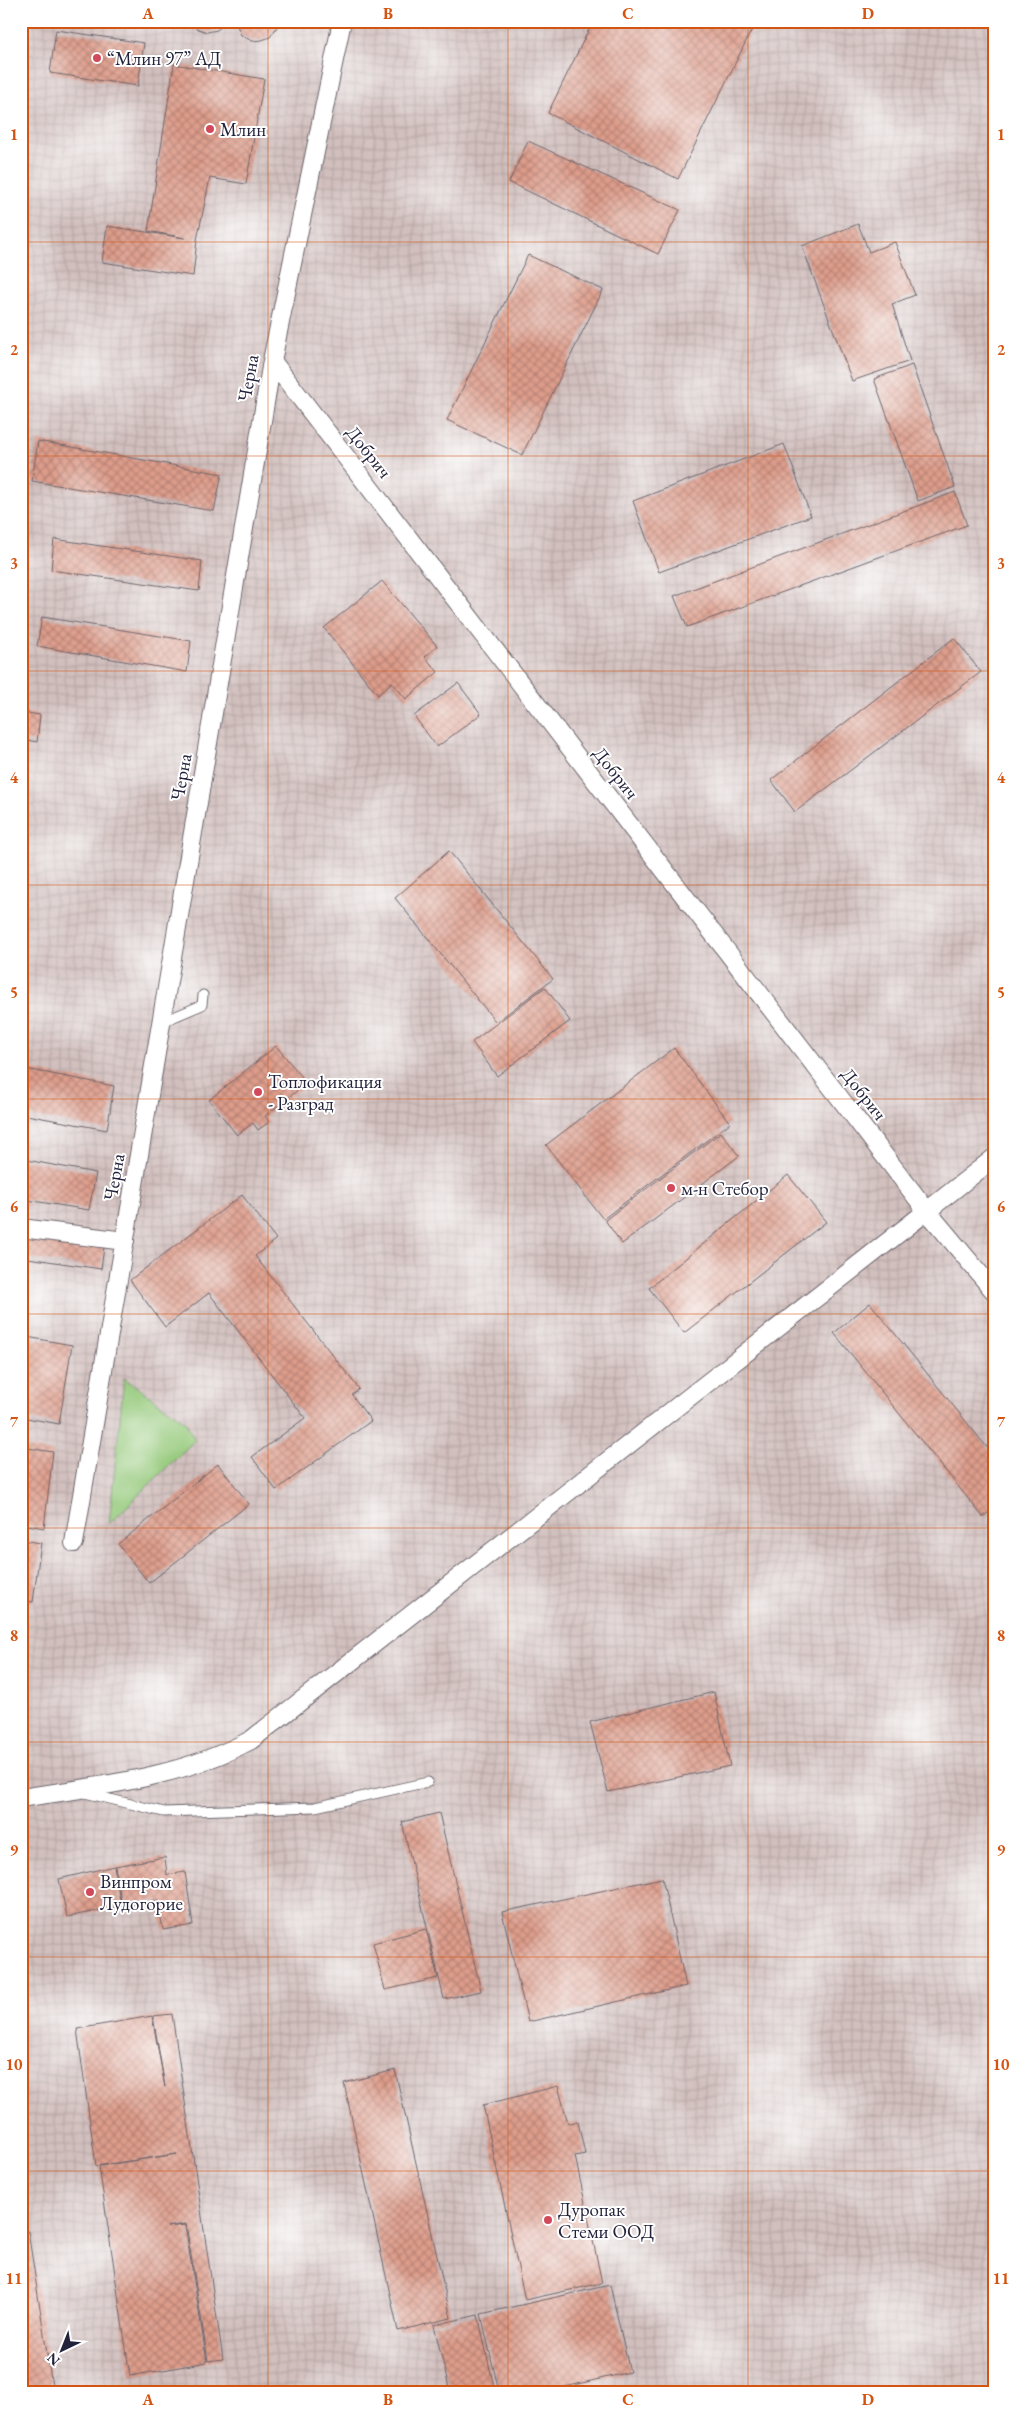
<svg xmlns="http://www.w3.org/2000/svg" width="1015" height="2413" font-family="'EB Garamond',serif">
  <defs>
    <pattern id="industrial-grid" width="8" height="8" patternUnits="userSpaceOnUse" patternTransform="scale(1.25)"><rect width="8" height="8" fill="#d1bfbd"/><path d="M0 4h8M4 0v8" fill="none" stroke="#b3a4a3"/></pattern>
    <pattern id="building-cross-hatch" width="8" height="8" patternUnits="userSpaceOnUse" patternTransform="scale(1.25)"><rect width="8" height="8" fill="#de9d8b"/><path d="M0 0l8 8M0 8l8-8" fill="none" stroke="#b48073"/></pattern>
  </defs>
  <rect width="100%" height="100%" fill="#fff"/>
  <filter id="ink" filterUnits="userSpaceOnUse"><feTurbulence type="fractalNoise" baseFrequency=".02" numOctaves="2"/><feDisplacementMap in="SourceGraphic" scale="10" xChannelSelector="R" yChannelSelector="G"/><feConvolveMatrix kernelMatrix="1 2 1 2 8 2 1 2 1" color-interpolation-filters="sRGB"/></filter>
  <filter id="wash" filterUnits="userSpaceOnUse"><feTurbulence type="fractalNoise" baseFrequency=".0096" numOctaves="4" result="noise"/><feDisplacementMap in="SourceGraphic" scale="20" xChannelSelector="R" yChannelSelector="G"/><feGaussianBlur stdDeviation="1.12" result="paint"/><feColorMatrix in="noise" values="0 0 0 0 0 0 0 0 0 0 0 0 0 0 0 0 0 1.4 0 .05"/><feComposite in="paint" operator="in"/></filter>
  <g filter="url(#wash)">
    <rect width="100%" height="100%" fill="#f5dec4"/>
    <path fill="url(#industrial-grid)" d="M21 21H994V2392H21Z"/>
    <path fill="#95c97a" stroke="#5c765a" d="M124 1378 185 1421 195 1440 109 1524Z"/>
    <g id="blocks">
      <path fill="url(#building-cross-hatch)" d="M190 21H228L217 30 207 32 196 28Z
        M235 21H279V24L270 37 262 40 252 41 241 35Z
        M593 21H756L678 179 548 113Z
        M56 30 144 43 138 86 50 73Z
        M174 64 264 79 246 184 210 178 197 240 193 276 102 262 107 226 185 238 148 231Z
        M528 141 680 210 658 254 509 182Z
        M858 224 869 252 895 242 915 295 892 304 910 361 852 381 802 246Z
        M528 255 603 290 522 455 447 420Z
        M912 365 955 487 918 501 874 379Z
        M38 441 222 474 214 511 32 481Z
        M784 444 811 516 659 572 633 501Z
        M955 492 967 525 687 627 674 596Z
        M54 539 202 561 199 591 51 570Z
        M382 581 437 646 425 657 438 672 406 699 392 682 378 695 324 628Z
        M42 617 191 641 187 672 37 646Z
        M954 638 981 672 795 812 771 780Z
        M458 683 481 714 437 747 414 716Z
        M21 712 40 715 37 742 21 739Z
        M449 851 553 979 496 1022 395 898Z
        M545 987 570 1021 497 1076 472 1042Z
        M276 1046 307 1083 265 1116 269 1122 258 1130 253 1123 237 1135 209 1100Z
        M674 1048 730 1123 603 1219 546 1145Z
        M21 1068 114 1086 107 1130 21 1114Z
        M721 1132 739 1156 622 1244 605 1220Z
        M21 1159 96 1173 89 1210 21 1199Z
        M788 1175 826 1222 684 1333 649 1288Z
        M242 1195 276 1239 255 1256 359 1389 352 1395 371 1421 276 1490 252 1457 305 1418 209 1293 165 1327 130 1280Z
        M21 1236 104 1247 101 1269 21 1257Z
        M870 1303 994 1456V1508L983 1517 834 1333Z
        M21 1336 72 1345 59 1424 21 1417Z
        M21 1447 53 1452 44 1528 21 1524Z
        M218 1464 249 1504 149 1583 118 1544Z
        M21 1540 41 1543 33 1602 21 1600Z
        M714 1692 730 1766 608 1792 590 1722Z
        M439 1813 481 1991 444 1999 402 1822Z
        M165 1857 167 1875 185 1872 193 1925 163 1930 158 1900 122 1906 115 1866Z
        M114 1866 121 1906 67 1917 59 1879Z
        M662 1878 686 1986 528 2022 502 1912Z
        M426 1929 438 1978 385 1990 373 1943Z
        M172 2014 223 2359 208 2361 186 2224 167 2227 185 2225 207 2362 130 2376 99 2166 177 2154 96 2166 77 2029 152 2016 165 2087 153 2016Z
        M395 2070 451 2318 398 2331 344 2083Z
        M558 2086 568 2123 578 2122 585 2154 575 2156 602 2283 525 2300 483 2105Z
        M28 2231 53 2392H24L21 2373V2232Z
        M610 2285 630 2372 543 2392H499L481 2314Z
        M478 2315 495 2392H450L434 2325Z"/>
    </g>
  </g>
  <g filter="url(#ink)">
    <use href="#blocks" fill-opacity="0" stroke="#6c646b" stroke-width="1"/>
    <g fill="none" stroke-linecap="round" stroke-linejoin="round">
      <defs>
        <path id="lane" d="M162 1022 202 1005 203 995
          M85 1793 164 1812 315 1807 428 1782"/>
        <path id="street" d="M994 1158 927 1211 994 1291
          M21 1228 125 1241
          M74 1543 272 361 342 21
          M21 1798C99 1786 180 1778 251 1740L927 1211 272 361"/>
      </defs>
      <use href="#lane" stroke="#6c646b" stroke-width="11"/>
      <use href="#street" stroke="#6c646b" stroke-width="20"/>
      <use href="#lane" stroke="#fff" stroke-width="9"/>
      <use href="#street" stroke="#fff" stroke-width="18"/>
    </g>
  </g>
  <path fill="none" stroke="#d45411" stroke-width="1" stroke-opacity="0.55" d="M268 21V2392M508 21V2392M748 21V2392M21 242H994M21 456H994M21 671H994M21 885H994M21 1099H994M21 1314H994M21 1528H994M21 1742H994M21 1957H994M21 2171H994"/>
  <g fill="#d1495b" stroke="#fff" stroke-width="2">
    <circle cx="97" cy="58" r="5"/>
    <circle cx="210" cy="129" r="5"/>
    <circle cx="258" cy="1092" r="5"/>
    <circle cx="671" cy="1188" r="5"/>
    <circle cx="90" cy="1892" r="5"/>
    <circle cx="548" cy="2220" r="5"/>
  </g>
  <g text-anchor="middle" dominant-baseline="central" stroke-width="4" stroke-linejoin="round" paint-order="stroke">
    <g font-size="19" fill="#22223b" stroke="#fff" text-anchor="start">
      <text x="107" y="58">“Млин 97” АД</text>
      <text x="220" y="129">Млин</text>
      <text x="268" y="1081">Топлофикация<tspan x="268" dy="22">- Разград</tspan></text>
      <text x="681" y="1188">м-н Стебор</text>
      <text x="100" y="1881">Винпром<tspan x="100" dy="22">Лудогорие</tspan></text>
      <text x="558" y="2209">Дуропак<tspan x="558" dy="22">Стеми ООД</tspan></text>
    </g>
    <g font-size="19" fill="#22223b" stroke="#fff">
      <text transform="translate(248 378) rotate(-80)">Черна</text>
      <text transform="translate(369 452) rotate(52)">Добрич</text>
      <text transform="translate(616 773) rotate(52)">Добрич</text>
      <text transform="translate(181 777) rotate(-80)">Черна</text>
      <text transform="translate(864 1094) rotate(52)">Добрич</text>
      <text transform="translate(114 1177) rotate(-80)">Черна</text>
    </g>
  </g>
  <rect width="1015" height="2413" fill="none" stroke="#fff" stroke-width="55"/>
  <g transform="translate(62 2350) rotate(223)" stroke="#ffffff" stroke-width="4" paint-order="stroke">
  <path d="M0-4L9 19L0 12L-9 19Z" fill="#22223b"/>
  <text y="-8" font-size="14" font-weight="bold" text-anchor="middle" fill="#22223b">N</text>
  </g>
  <rect x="28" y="28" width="960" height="2358" fill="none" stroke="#d45411" stroke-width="2"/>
  <g font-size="16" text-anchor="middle" font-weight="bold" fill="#d45411">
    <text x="148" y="19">A</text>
    <text x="388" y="19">B</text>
    <text x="628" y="19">C</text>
    <text x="868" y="19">D</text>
    <text x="14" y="140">1</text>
    <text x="1001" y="140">1</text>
    <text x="14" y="355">2</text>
    <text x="1001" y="355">2</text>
    <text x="14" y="569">3</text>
    <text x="1001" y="569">3</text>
    <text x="14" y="783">4</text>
    <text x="1001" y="783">4</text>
    <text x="14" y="998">5</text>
    <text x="1001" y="998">5</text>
    <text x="14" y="1212">6</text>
    <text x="1001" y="1212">6</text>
    <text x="14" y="1427">7</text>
    <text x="1001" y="1427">7</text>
    <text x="14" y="1641">8</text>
    <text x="1001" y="1641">8</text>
    <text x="14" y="1855">9</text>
    <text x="1001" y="1855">9</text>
    <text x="14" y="2070">10</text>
    <text x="1001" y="2070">10</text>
    <text x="14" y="2284">11</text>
    <text x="1001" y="2284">11</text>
    <text x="148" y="2405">A</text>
    <text x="388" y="2405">B</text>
    <text x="628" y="2405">C</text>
    <text x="868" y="2405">D</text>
  </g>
</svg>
